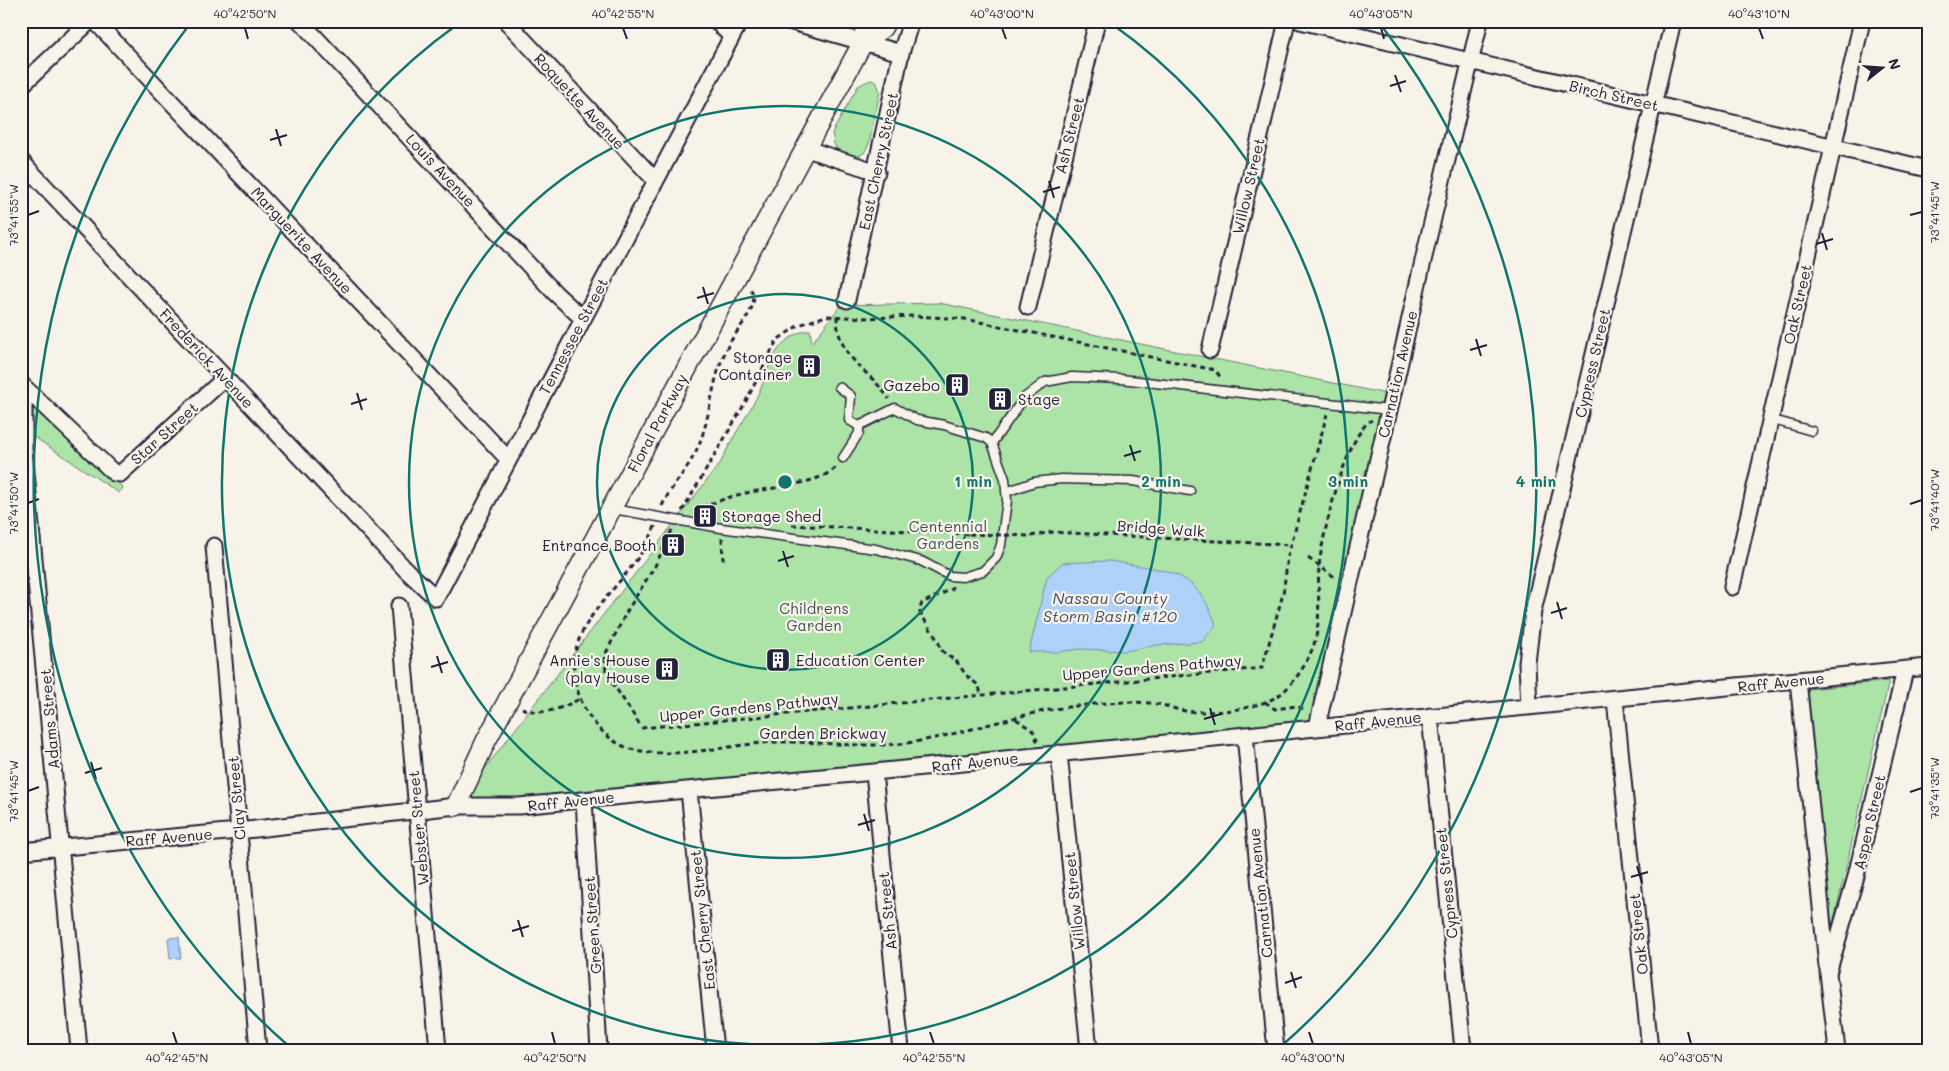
<svg xmlns="http://www.w3.org/2000/svg" width="1949" height="1071" font-family="Mali,sans-serif">
  <rect width="100%" height="100%" fill="#f7f3e8"/>
  <filter id="ink" filterUnits="userSpaceOnUse"><feTurbulence type="fractalNoise" baseFrequency=".02" numOctaves="2"/><feDisplacementMap in="SourceGraphic" scale="10" xChannelSelector="R" yChannelSelector="G"/><feConvolveMatrix kernelMatrix="1 2 1 2 8 2 1 2 1" color-interpolation-filters="sRGB"/></filter>
  <g filter="url(#ink)">
    <path fill="#ace3a6" stroke="#678270" d="M870 80 876 81 880 91 869 144 864 153 855 158 839 152 834 144 832 133 858 86Z
      M939 303 1392 395 1317 727 456 806 721 462C732 436 749 415 760 390 767 374 770 357 783 344 789 338 801 330 810 330L812 343 841 305Z
      M28 397 123 488 119 493 25 431Z
      M1889 681 1830 937 1808 689Z"/>
    <path fill="#aed2f7" stroke="#768cac" d="M1110 561C1163 571 1195 565 1216 625L1202 642 1157 645 1126 651 1081 649 1057 652H1029L1047 577 1062 563Z
      M179 937 181 958 170 959 168 938Z"/>
    <g fill="none" stroke-linecap="round" stroke-linejoin="round">
      <defs>
        <path id="service" d="M1770 419 1812 431
          M992 443 1024 398 1045 382 1072 377 1121 379 1389 410
          M843 458 859 433V426
          M1006 492 1034 482 1061 479 1133 481 1190 491
          M613 509 721 528 876 549 921 561 950 576 963 577 983 571 996 558 1001 545 1007 500 1005 479 992 443 986 438 944 425 917 420 895 408 859 426 849 420 851 396 839 387"/>
        <path id="minor" d="M95 21 508 459
          M300 21 555 293 582 318
          M506 21 655 180
          M716 21 731 36
          M789 21 901 53
          M1300 21 1928 169
          M21 86 90 21
          M807 149 877 172
          M21 161 407 571 436 598 740 21
          M847 300 901 53 911 21
          M1028 307 1097 21
          M1210 350 1287 21
          M21 384 114 473 120 474 225 378
          M24 387V450L79 1050
          M214 546 258 1050
          M1732 587 1862 21
          M399 606 438 1050
          M1798 680 1827 966
          M1615 699 1650 1050
          M1529 707 1527 663 1533 611 1673 21
          M1430 716 1463 1050
          M1317 727 1426 248 1480 21
          M1245 735 1276 1050
          M1059 753 1089 1050
          M874 772 901 1050
          M689 790 715 1050
          M584 800 599 1050
          M21 851 238 831 456 806H519L874 772 1928 667
          M1837 1050 1828 973 1855 880 1905 670"/>
        <path id="tertiary" d="M863 42 882 28 886 21
          M456 806 486 741 863 42 866 21"/>
      </defs>
      <use href="#service" stroke="#22223b" stroke-width="11"/>
      <use href="#minor" stroke="#22223b" stroke-width="19"/>
      <use href="#tertiary" stroke="#22223b" stroke-width="22"/>
      <path stroke="#22223b" stroke-width="3" stroke-dasharray="5 4" stroke-linecap="butt" d="M837 316C837 360 869 368 889 399
        M662 506C671 486 687 471 696 451 712 418 710 381 728 346 735 331 765 302 749 288
        M682 511 744 405 777 340 799 325 826 316 867 318 913 316 965 319 1215 370 1222 379
        M694 511C707 505 721 500 734 496 759 488 821 486 837 466
        M792 525 969 534
        M655 526C631 593 543 625 585 709 594 726 613 744 631 749 681 761 734 742 784 742 828 742 870 749 914 742 968 733 1021 712 1076 706 1103 703 1130 700 1156 704 1166 705 1176 710 1186 711 1213 714 1260 710 1282 693 1295 682 1307 663 1313 647 1322 623 1317 593 1319 567 1321 539 1347 431 1372 420
        M672 530 655 566 627 611 605 655 606 673 642 728 1262 668 1283 594 1288 556 1327 414
        M1031 536 1051 532 1291 545
        M722 538 723 560
        M1308 558 1336 578
        M952 586V589L922 603 919 611 938 641 941 650 957 662 966 675 979 686 981 695
        M1265 702 1275 709 1296 706 1306 710
        M522 708C543 717 563 708 581 698
        M1016 719 1033 731 1038 743"/>
      <use href="#service" stroke="#f7f3e8" stroke-width="8"/>
      <use href="#minor" stroke="#f7f3e8" stroke-width="15"/>
      <use href="#tertiary" stroke="#f7f3e8" stroke-width="19"/>
      <path stroke="#22223b" stroke-width="3" stroke-dasharray="5 4" stroke-linecap="butt" d="M969 534 1031 536"/>
    </g>
  </g>
  <path fill="none" stroke="#22223b" stroke-width="2" d="M245 28 248 39M623 28 627 39M1002 28 1006 39M1381 28 1384 39M1759 28 1763 39M1395 75 1401 92M1390 86 1406 81M276 129 281 146M270 140 287 135M1049 181 1054 198M1043 192 1060 187M28 215 39 211M1910 215 1922 212M1822 233 1827 250M1816 244 1833 239M703 287 708 304M697 298 714 293M1476 339 1481 356M1470 350 1487 345M357 393 362 410M351 404 367 399M1130 445 1135 461M1124 456 1141 451M28 503 39 499M1910 504 1922 500M783 551 788 567M778 561 794 556M1557 602 1562 619M1551 613 1567 608M437 656 442 673M431 667 448 662M1210 708 1215 725M1204 719 1221 714M91 762 96 779M85 773 102 768M28 791 39 787M1910 792 1922 788M864 814 869 831M858 825 875 820M1637 866 1642 883M1631 877 1648 872M518 920 523 937M512 931 529 926M1291 972 1296 988M1285 983 1302 977M173 1032 177 1044M552 1032 555 1044M930 1032 934 1044M1309 1032 1313 1044M1688 1032 1691 1044"/>
  <g fill="none" stroke="#0f766e" stroke-width="2.5">
    <circle cx="785" cy="482" r="188"/>
    <circle cx="785" cy="482" r="376"/>
    <path d="M1112 24A563 563 0 1 1 458 24"/>
    <path d="M292 1049A751 751 0 0 1 189 25M1381 25A751 751 0 0 1 1278 1049"/>
  </g>
  <defs>
    <symbol id="building-square" viewBox="-11 -11 22 22"><rect x="-9" y="-9" width="18" height="18" rx="4" fill="#22223b" stroke="#f7f3e8"/><path d="M-4-6H4V6H1V3H-1V6H-4ZM-2.5-4.3h1.7v1.8h-1.7ZM.8-4.3h1.7v1.8H.8ZM-2.5-1h1.7V.8h-1.7ZM.8-1h1.7V.8H.8Z" fill="#fff"/></symbol>
  </defs>
  <g fill-rule="evenodd">
    <use href="#building-square" x="795" y="352" width="28" height="28"/>
    <use href="#building-square" x="943" y="371" width="28" height="28"/>
    <use href="#building-square" x="986" y="385" width="28" height="28"/>
    <use href="#building-square" x="691" y="502" width="28" height="28"/>
    <use href="#building-square" x="659" y="531" width="28" height="28"/>
    <use href="#building-square" x="764" y="646" width="28" height="28"/>
    <use href="#building-square" x="653" y="655" width="28" height="28"/>
  </g>
  <g text-anchor="middle" dominant-baseline="central" stroke-width="4.5" stroke-linejoin="round" paint-order="stroke">
    <g font-size="15" fill="#22223b" stroke="#f7f3e8">
      <text transform="translate(1614 95) rotate(13)">Birch Street</text>
      <text transform="translate(580 101) rotate(47)">Roquette Avenue</text>
      <text transform="translate(1069 135) rotate(-76)">Ash Street</text>
      <text transform="translate(878 161) rotate(-78)">East Cherry Street</text>
      <text transform="translate(441 170) rotate(47)">Louis Avenue</text>
      <text transform="translate(1248 186) rotate(-77)">Willow Street</text>
      <text transform="translate(302 240) rotate(47)">Marguerite Avenue</text>
      <text transform="translate(1797 304) rotate(-77)">Oak Street</text>
      <text transform="translate(573 336) rotate(-62)">Tennessee Street</text>
      <text transform="translate(207 358) rotate(47)">Frederick Avenue</text>
      <text transform="translate(1592 363) rotate(-77)">Cypress Street</text>
      <text transform="translate(1397 374) rotate(-77)">Carnation Avenue</text>
      <text transform="translate(657 423) rotate(-62)">Floral Parkway</text>
      <text transform="translate(164 433) rotate(-42)">Star Street</text>
      <text transform="translate(1161 528) rotate(4)">Bridge Walk</text>
      <text transform="translate(1152 667) rotate(-5)">Upper Gardens Pathway</text>
      <text transform="translate(1781 682) rotate(-6)">Raff Avenue</text>
      <text transform="translate(749 707) rotate(-6)">Upper Gardens Pathway</text>
      <text transform="translate(49 719) rotate(-95)">Adams Street</text>
      <text transform="translate(1378 721) rotate(-6)">Raff Avenue</text>
      <text x="823" y="733">Garden Brickway</text>
      <text transform="translate(975 762) rotate(-6)">Raff Avenue</text>
      <text transform="translate(236 798) rotate(-95)">Clay Street</text>
      <text transform="translate(571 801) rotate(-6)">Raff Avenue</text>
      <text transform="translate(1869 822) rotate(-77)">Aspen Street</text>
      <text transform="translate(418 828) rotate(-95)">Webster Street</text>
      <text transform="translate(169 837) rotate(-5)">Raff Avenue</text>
      <text transform="translate(1446 883) rotate(-96)">Cypress Street</text>
      <text transform="translate(1260 893) rotate(-96)">Carnation Avenue</text>
      <text transform="translate(1074 901) rotate(-96)">Willow Street</text>
      <text transform="translate(887 911) rotate(-96)">Ash Street</text>
      <text transform="translate(702 920) rotate(-96)">East Cherry Street</text>
      <text transform="translate(592 925) rotate(-94)">Green Street</text>
      <text transform="translate(1638 934) rotate(-96)">Oak Street</text>
    </g>
    <g font-size="15" fill="#22223b" stroke="#f7f3e8" text-anchor="end">
      <text x="792" y="357">Storage<tspan x="792" dy="17">Container</tspan></text>
      <text x="940" y="385">Gazebo</text>
      <text x="1018" y="399" text-anchor="start">Stage</text>
      <text x="722" y="516" text-anchor="start">Storage Shed</text>
      <text x="656" y="545">Entrance Booth</text>
      <text x="650" y="660">Annie's House<tspan x="650" dy="17">(play House</tspan></text>
      <text x="796" y="660" text-anchor="start">Education Center</text>
    </g>
    <g font-size="15" fill="#445256" stroke="#f7f3e8">
      <text x="948" y="526">Centennial<tspan x="948" dy="17">Gardens</tspan></text>
      <text x="814" y="608">Childrens<tspan x="814" dy="17">Garden</tspan></text>
    </g>
    <g font-size="16" font-style="italic" fill="#454e6a" stroke="#f7f3e8">
      <text x="1110" y="597">Nassau County<tspan x="1110" dy="18">Storm Basin #120</tspan></text>
    </g>
  </g>
  <circle cx="785" cy="482" r="8" fill="#0f766e" stroke="#f7f3e8" stroke-width="2.5"/>
  <g font-size="15" text-anchor="middle" font-weight="bold" fill="#0f766e" stroke="#f7f3e8" stroke-width="4.5" stroke-linejoin="round" paint-order="stroke">
    <text x="973" y="487">1 min</text>
    <text x="1161" y="487">2 min</text>
    <text x="1348" y="487">3 min</text>
    <text x="1536" y="487">4 min</text>
  </g>
  <rect width="1949" height="1071" fill="none" stroke="#f7f3e8" stroke-width="55"/>
  <g transform="translate(1882 68) rotate(73)" stroke="#f7f3e8" stroke-width="4" paint-order="stroke">
  <path d="M0-4L9 19L0 12L-9 19Z" fill="#22223b"/>
  <text y="-8" font-size="14" font-weight="bold" text-anchor="middle" fill="#22223b">N</text>
  </g>
  <rect x="28" y="28" width="1894" height="1016" fill="none" stroke="#22223b" stroke-width="2"/>
  <g font-size="12" text-anchor="middle" fill="#22223b">
    <text x="245" y="18">40°42'50"N</text>
    <text x="623" y="18">40°42'55"N</text>
    <text x="1002" y="18">40°43'00"N</text>
    <text x="1381" y="18">40°43'05"N</text>
    <text x="1759" y="18">40°43'10"N</text>
    <text transform="translate(1935 212) rotate(-90)" y="4">73°41'45"W</text>
    <text transform="translate(14 215) rotate(-90)" y="4">73°41'55"W</text>
    <text transform="translate(1935 500) rotate(-90)" y="4">73°41'40"W</text>
    <text transform="translate(14 503) rotate(-90)" y="4">73°41'50"W</text>
    <text transform="translate(1935 788) rotate(-90)" y="4">73°41'35"W</text>
    <text transform="translate(14 791) rotate(-90)" y="4">73°41'45"W</text>
    <text x="177" y="1062">40°42'45"N</text>
    <text x="555" y="1062">40°42'50"N</text>
    <text x="934" y="1062">40°42'55"N</text>
    <text x="1313" y="1062">40°43'00"N</text>
    <text x="1691" y="1062">40°43'05"N</text>
  </g>
</svg>
